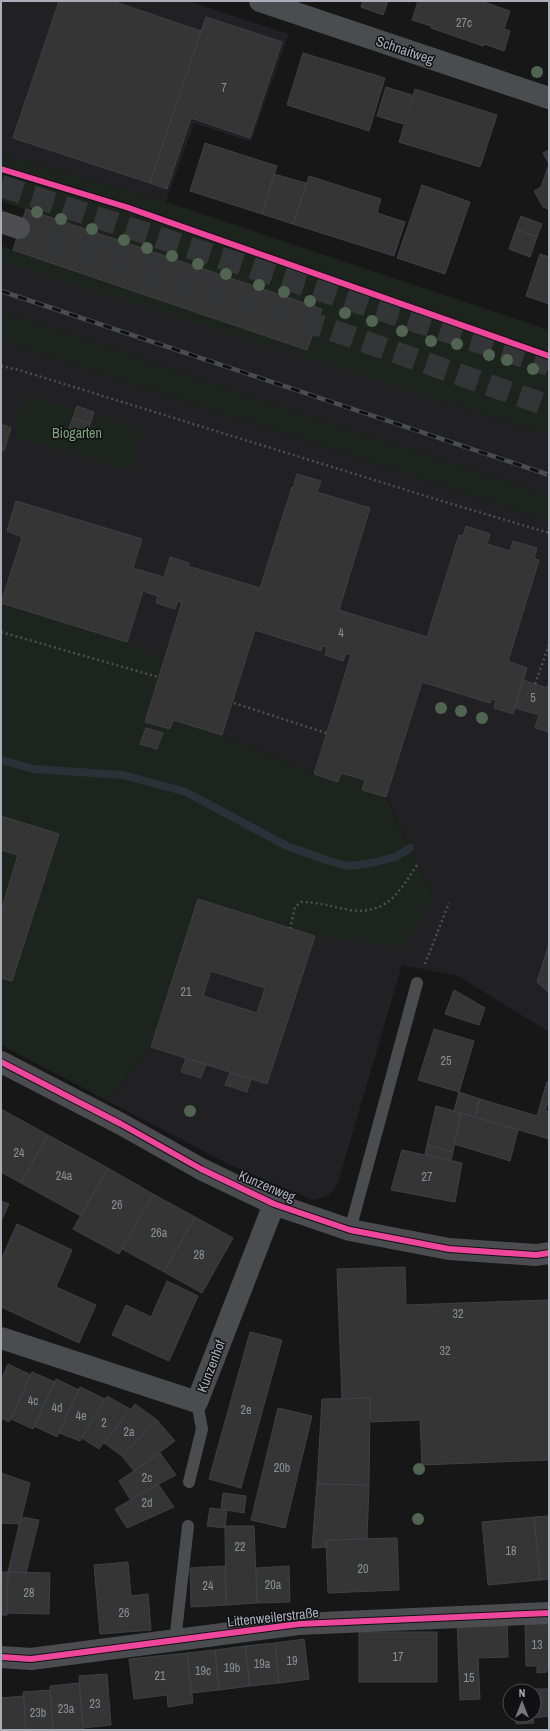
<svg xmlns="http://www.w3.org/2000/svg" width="550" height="1731" font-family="'Archivo Narrow',sans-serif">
  <rect width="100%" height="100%" fill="#171717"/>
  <path fill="#212123" d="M1 1H188L289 34 251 142 194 123 166 202 1 154Z
    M1 260 549 435V495L306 415 1 311Z
    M1 340 549 521V1032L458 976 402 965 337 1186 327 1196 313 1200 230 1165 108 1101 151 1047 198 899 434 896 417 865 387 797 314 774 222 735 173 720 170 729 145 722 127 642 1 603Z"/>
  <path fill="#1d241e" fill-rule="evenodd" d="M1 154 166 202 549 330V435L1 261V246L307 350 322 309 1 201Z
    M1 311 306 415 549 495V521L1 340Z
    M24 394 143 429 131 471 12 436Z
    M1 603 127 642 164 662 145 722 170 729 173 720 222 735 314 774 338 782 341 773 365 780 362 790 386 797 417 865 434 896 404 947 315 936 198 900 151 1047 108 1101 1 1045ZM146 728 162 733 157 749 141 744Z"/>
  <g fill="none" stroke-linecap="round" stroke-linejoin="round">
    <path stroke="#2a3239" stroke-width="8" d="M1 760 34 769 123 775 186 792 287 846 326 860 349 866 372 863 395 857 410 848"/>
  </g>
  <path fill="#353536" stroke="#3f4043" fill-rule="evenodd" d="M59 1H112L201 31 150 183 13 138Z
    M363 1H388L383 15 361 7Z
    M418 1H481L510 11 504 29 510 31 504 51 484 44 483 46 431 28V26L412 20Z
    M206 17 282 42 250 138 191 118 167 189 150 183Z
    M303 53 385 78 369 131 287 105Z
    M386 87 412 95 403 124 377 116Z
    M415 89 497 115 480 167 399 142Z
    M205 143 277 166 262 214 190 191Z
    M549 150V209L543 207 534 191 541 187 549 164 543 153Z
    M274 174 306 183 293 224 262 214Z
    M309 176 381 199 377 213 405 222 394 256 293 224Z
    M422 185 470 202 445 274 397 258Z
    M26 209 322 309 307 350 13 250Z
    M521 216 542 224 537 237 516 229Z
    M516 229 537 237 530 257 509 249Z
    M540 254 549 257V304L526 296Z
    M77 406 94 412 90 424 73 418Z
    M73 418 90 424 87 434 69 428Z
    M1 424 11 428 4 451 1 450Z
    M297 474 321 481 317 492 370 508 339 610 427 637 459 535 463 536 466 526 490 534 487 544 510 551 513 541 537 548 534 559 539 560 508 661 527 668 513 714 494 708 496 700 492 699 490 703 422 682 386 797 362 790 365 780 341 773 338 782 314 774 351 655 346 653 343 661 325 655 327 647 323 646 321 651 255 630 222 735 173 720 170 729 145 722 182 602 178 601 175 609 156 603 158 596 143 591 127 642 1 603 22 537 7 531 16 501 142 539 133 568 164 577 170 557 189 563 188 566 260 588 292 487H294L295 485 294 484Z
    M523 680 547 688 549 682V732L535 728 539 715 515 708Z
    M146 728 163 733 157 749 140 744Z
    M1 816 59 834 12 981 1 978V911L18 855 1 850Z
    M198 899 315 936 267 1084 151 1047ZM211 971 265 988 257 1013 203 996Z
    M549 944V988L548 992 537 982Z
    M454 990 485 1008 479 1025 445 1014Z
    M434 1029 474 1041 459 1092 418 1080Z
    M186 1058 206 1064 201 1078 181 1072Z
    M230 1072 251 1079 247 1092 225 1085Z
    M547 1082H549V1100L545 1110 549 1112V1139L475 1117 480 1099 537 1116Z
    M459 1092 480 1099 475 1117 454 1111Z
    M436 1106 461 1113 453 1152 427 1145Z
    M1 1109 48 1135 21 1183 1 1172Z
    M461 1113 518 1130 510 1161 454 1144Z
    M48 1135 108 1168 81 1216 21 1183Z
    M427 1145 453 1152 451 1160 425 1154Z
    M402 1150 462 1163 455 1202 391 1190Z
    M108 1168 153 1194 119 1254 73 1229Z
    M153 1194 195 1217 164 1272 122 1249Z
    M1 1201 9 1204 1 1221Z
    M195 1217 233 1238 202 1293 164 1272Z
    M17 1224 72 1250 56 1287 96 1305 79 1343 1 1307V1260Z
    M405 1267 406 1305 549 1300V1460L422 1465 420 1420 371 1422 370 1398 342 1399 337 1269Z
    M167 1281 198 1296 169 1361 112 1335 126 1305 151 1317Z
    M250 1332 282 1340 241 1488 209 1479Z
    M8 1364 31 1375 9 1422 1 1418V1380Z
    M32 1372 55 1382 33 1429 11 1419Z
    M56 1379 79 1390 57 1437 34 1426Z
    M80 1387 105 1399 80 1441 59 1433Z
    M107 1396 130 1409 99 1449 82 1438Z
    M370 1398 369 1485 317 1484 322 1399Z
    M135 1404 157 1420 122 1456 104 1443Z
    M278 1408 312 1416 285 1528 251 1520Z
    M157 1420 175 1441 134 1471 122 1456Z
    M160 1453 176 1475 130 1499 119 1481Z
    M1 1473 30 1483 20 1524 1 1523Z
    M158 1484 174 1507 127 1528 115 1509Z
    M317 1484 369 1485 367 1539 326 1540 327 1547 312 1548Z
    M223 1493 246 1496 244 1513 221 1509Z
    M210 1508 227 1510 225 1528 207 1526Z
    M549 1516V1579L540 1580 534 1517Z
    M21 1517 39 1520 26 1573 8 1572Z
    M534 1517 540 1580 488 1585 482 1522Z
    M225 1526H254L257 1603 226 1605Z
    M397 1538 399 1590 328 1593 326 1540Z
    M128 1562 131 1596 148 1594 151 1630 100 1634 94 1565Z
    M225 1566 226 1605 191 1607 190 1568Z
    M289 1566 290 1602 257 1603 256 1568Z
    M1 1572H8L7 1615H1Z
    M8 1572 50 1573 49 1614 7 1613Z
    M507 1617 508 1657 478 1658 480 1699 460 1700 457 1619Z
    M525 1623H549V1666H547V1672L537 1673V1666H526Z
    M359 1632H437V1682H359Z
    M304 1639 309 1679 279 1683 275 1643Z
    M275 1643 279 1683 250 1686 245 1646Z
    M245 1646 250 1686 219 1690 215 1650Z
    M215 1650 219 1690 191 1693 187 1653Z
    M187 1653 193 1703 168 1707 167 1695 134 1699 129 1659Z
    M107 1674 111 1725 83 1728 79 1676Z
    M79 1683 83 1730H53L50 1686Z
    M526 1689H549V1716L533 1718 534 1723 516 1724V1715H534V1691H526Z
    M50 1690 53 1730H26L23 1692Z
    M24 1696 26 1730H1V1698Z"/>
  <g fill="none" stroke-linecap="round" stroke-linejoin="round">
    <path stroke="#343537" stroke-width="22" stroke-dasharray="22 11" stroke-linecap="butt" d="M1 186 549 365
      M19 228 326 328 549 406"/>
    <path stroke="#4d4e52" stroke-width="2.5" stroke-dasharray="2 3" stroke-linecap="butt" d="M1 366 19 370 445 502 549 533
      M1 632 158 677
      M535 684 549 645
      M234 703 326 733
      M290 929 295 907 301 902C318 902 333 907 350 910 387 915 399 892 417 865
      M425 964 449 903"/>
    <path stroke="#4b4c50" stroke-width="12" d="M350 1230 417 983
      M189 1482 202 1429 197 1402
      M175 1641 188 1526"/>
    <path stroke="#4b4c50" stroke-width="22" d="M260 1 549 98
      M1 1062 121 1124 201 1169 274 1204 350 1230 449 1249 536 1255 549 1253
      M1 1338 197 1402 274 1204
      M1 1657 31 1659 299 1624 549 1613"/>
    <path stroke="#4e4e51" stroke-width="22" d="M1 222 19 228"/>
    <defs>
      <path id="rail" d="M1 291 549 475"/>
    </defs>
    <use href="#rail" stroke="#4b4c4f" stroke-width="4.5"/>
    <use href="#rail" stroke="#111113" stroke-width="3" stroke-dasharray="9" stroke-linecap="butt"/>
    <defs>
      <path id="cycleway" d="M1 169 126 207 549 356
        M1 1062 121 1124 201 1169 274 1204 350 1230 449 1249 536 1255 549 1253
        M1 1657 31 1659 299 1624 549 1613"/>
    </defs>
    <use href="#cycleway" stroke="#111113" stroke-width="8"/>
    <use href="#cycleway" stroke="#ed469a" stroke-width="6"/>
  </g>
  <g fill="#506451">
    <circle cx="537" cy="72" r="6"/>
    <circle cx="37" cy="212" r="6"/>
    <circle cx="61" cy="219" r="6"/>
    <circle cx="92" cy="229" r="6"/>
    <circle cx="124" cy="240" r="6"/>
    <circle cx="147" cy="248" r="6"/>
    <circle cx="172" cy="256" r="6"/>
    <circle cx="198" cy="264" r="6"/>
    <circle cx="226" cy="274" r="6"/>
    <circle cx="259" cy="285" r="6"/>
    <circle cx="284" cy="292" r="6"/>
    <circle cx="310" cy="301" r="6"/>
    <circle cx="345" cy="313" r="6"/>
    <circle cx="372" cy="321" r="6"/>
    <circle cx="402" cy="331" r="6"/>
    <circle cx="431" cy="341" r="6"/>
    <circle cx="457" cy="344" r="6"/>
    <circle cx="489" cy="355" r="6"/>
    <circle cx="507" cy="360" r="6"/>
    <circle cx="533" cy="369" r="6"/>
    <circle cx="441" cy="708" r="6"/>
    <circle cx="461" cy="711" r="6"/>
    <circle cx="482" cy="718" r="6"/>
    <circle cx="190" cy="1111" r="6"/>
    <circle cx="419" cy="1469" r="6"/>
    <circle cx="418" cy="1519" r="6"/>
  </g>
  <g text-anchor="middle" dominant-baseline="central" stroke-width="3" stroke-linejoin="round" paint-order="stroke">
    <g font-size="12" fill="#8b8f98">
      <text x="464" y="23">27c</text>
      <text x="224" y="88">7</text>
      <text x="341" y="633">4</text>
      <text x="533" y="698">5</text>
      <text x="186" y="992">21</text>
      <text x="446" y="1061">25</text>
      <text x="19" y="1153">24</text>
      <text x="64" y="1176">24a</text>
      <text x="427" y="1177">27</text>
      <text x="117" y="1205">26</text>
      <text x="159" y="1233">26a</text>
      <text x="199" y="1255">28</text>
      <text x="458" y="1314">32</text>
      <text x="445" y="1351">32</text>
      <text x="33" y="1401">4c</text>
      <text x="57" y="1408">4d</text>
      <text x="246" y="1410">2e</text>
      <text x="81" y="1416">4e</text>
      <text x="104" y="1423">2</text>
      <text x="129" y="1432">2a</text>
      <text x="282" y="1468">20b</text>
      <text x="147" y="1478">2c</text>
      <text x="147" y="1503">2d</text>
      <text x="240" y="1547">22</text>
      <text x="511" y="1551">18</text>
      <text x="363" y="1569">20</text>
      <text x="273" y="1585">20a</text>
      <text x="208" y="1586">24</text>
      <text x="29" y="1593">28</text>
      <text x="124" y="1613">26</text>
      <text x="537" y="1645">13</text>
      <text x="398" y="1657">17</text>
      <text x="292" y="1661">19</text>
      <text x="262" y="1664">19a</text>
      <text x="232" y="1668">19b</text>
      <text x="203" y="1671">19c</text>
      <text x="160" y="1676">21</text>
      <text x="469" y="1678">15</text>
      <text x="95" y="1704">23</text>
      <text x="66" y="1709">23a</text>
      <text x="38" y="1713">23b</text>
    </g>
    <g font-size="14" fill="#a8adb8" stroke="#111113">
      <text transform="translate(405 50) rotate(19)">Schnaitweg</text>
      <text transform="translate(267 1186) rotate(23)">Kunzenweg</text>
      <text transform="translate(211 1366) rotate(-69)">Kunzenhof</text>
      <text transform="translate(273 1617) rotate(-6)">Littenweilerstraße</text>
    </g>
    <g font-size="14" fill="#7fa381" stroke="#111113">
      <text x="77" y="433">Biogarten</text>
    </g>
  </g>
  <rect width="550" height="1731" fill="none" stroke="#a8adb8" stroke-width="4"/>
  <g transform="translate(522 1703)"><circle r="19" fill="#111113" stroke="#4d4f55"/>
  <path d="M0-3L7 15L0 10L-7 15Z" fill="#757880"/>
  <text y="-6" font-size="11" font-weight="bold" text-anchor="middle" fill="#a8adb8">N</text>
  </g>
</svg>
